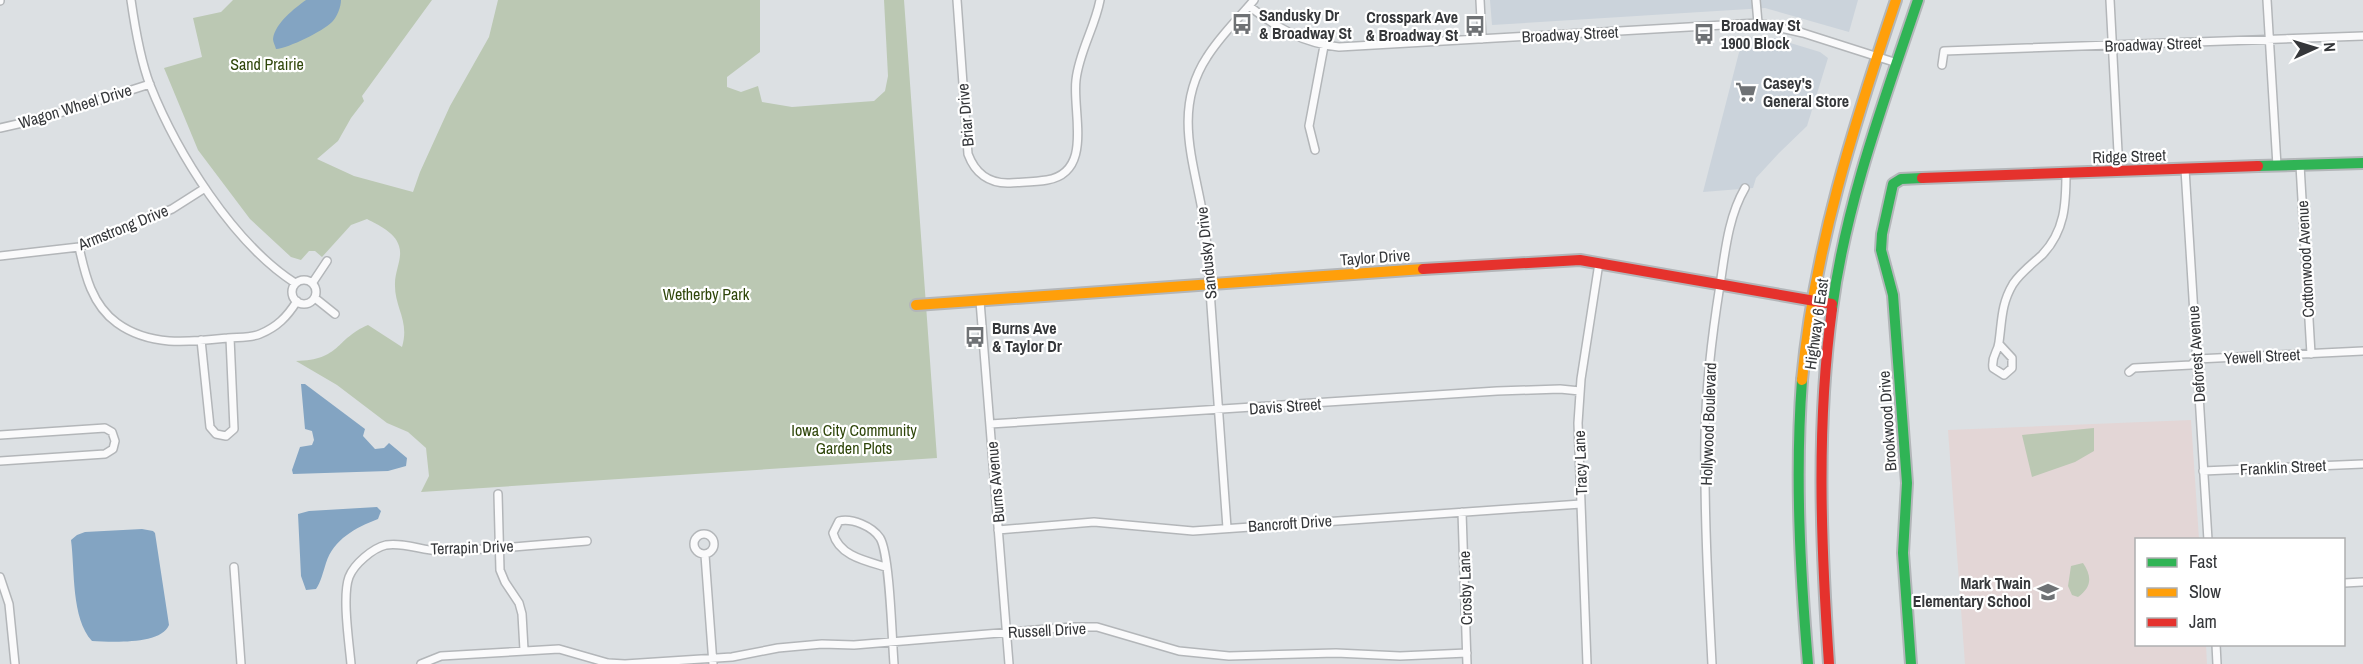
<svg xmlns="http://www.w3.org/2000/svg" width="2363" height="664" font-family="'Archivo Narrow',sans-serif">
  <rect width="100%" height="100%" fill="#dce0e3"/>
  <path fill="#cbd3db" d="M1490 0H1858L1849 32 1765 8 1492 25Z
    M1743 37 1774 38 1820 52 1828 58 1807 126 1779 153 1756 178 1753 188 1703 192Z"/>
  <path fill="#e3d6d6" d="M2191 420 2199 539 2136 540V644L2206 645 2207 664H1965L1948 430Z"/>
  <path fill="#bbc8b3" d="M233 0H432L362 96 364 101 351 118 338 141 317 159 354 176 413 192 420 172 450 106 489 37 498 0H760V52L727 77V87L741 92 758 86 762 102 792 107 874 101 885 91 888 76 884 0H904L937 458 421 492 429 476 426 448 408 432 387 423 337 385 296 361C341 360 335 339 368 325L402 347C410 320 394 308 395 283 395 271 403 257 399 246 395 232 378 225 367 219L351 225 322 257 315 251H309L301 260 291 257 250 219 198 150 164 68 202 57 193 18 221 12Z
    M2094 428V451L2075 462 2032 477 2022 435Z
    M2083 563C2092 576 2092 587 2078 597L2072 595 2068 586 2071 566Z"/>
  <path fill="#83a4c2" d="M306 0H341C341 7 337 17 332 22 323 31 289 48 276 49 275 45 273 42 273 39 275 23 295 8 306 0Z
    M301 384H305L365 429 363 436 375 449 384 448 389 443 407 458 406 466 388 471 293 474 292 470 300 447 312 445 314 440 312 431 305 429Z
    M377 507 381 511 378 519C355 528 334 539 326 563 323 572 321 582 316 589L306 590 301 576 298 514 309 511Z
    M142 529 153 531 155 533 169 625C161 645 111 642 92 641 71 618 75 570 71 540L77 535 85 532Z"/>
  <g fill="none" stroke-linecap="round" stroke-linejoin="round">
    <defs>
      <path id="street" d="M131 0C135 28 140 59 150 85 177 153 233 243 295 283
        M957 0 968 154C975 173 989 184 1010 183 1022 182 1035 182 1047 180 1094 172 1072 112 1076 80 1079 52 1095 27 1100 0
        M1480 0 1482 39
        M1756 0 1758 23
        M2110 0 2119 171
        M2267 0 2277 166
        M0 1V0
        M1249 6C1277 28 1303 43 1339 47L1758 23 1803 33 1897 63
        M1942 65 1944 51 2363 36
        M0 128 44 118 150 84
        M1315 150 1309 126 1324 46
        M2300 165 2311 354
        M2185 169 2208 540
        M79 247C85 275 92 305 117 323 150 347 190 342 228 338 238 337 251 338 260 334 277 327 287 317 297 301
        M0 256 79 247 172 209 205 188
        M292 292a12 12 0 1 1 24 0a12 12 0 1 1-24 0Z
        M313 282 327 261
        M315 298 335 314
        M980 301 1009 664
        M201 340 210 427 216 434 226 436 234 429 230 338
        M2000 345 2012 358V368L2004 375 1993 368C1991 355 1998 353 1999 342 2002 321 2001 304 2013 284 2020 273 2032 264 2042 255 2065 231 2066 204 2066 173
        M2129 372 2134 368 2191 365 2197 359 2363 351
        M990 424 1497 391 1560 389 1580 391
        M0 435 105 428 112 432 115 441 113 449 105 454 0 461
        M2203 471 2363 464
        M498 494 500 570 505 582 519 603 522 614 524 650
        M1462 512 1467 664
        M1227 528 1206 235C1199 173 1169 115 1207 57 1220 36 1238 19 1254 0
        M998 530 1094 522 1193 531 1581 504
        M694 544a10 10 0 1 1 20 0a10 10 0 1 1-20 0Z
        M705 555 713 664
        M234 567 241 664
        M886 567C866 561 839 556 833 533L839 521C852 518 872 526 880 538 890 554 892 640 894 664
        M0 577 9 604 15 664
        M2344 583 2363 582
        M2216 644 2217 664
        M351 664C349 642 342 596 349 577 354 564 373 548 386 545 405 542 422 551 441 551 490 550 538 545 587 541
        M421 664 441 656 559 649 608 663 625 664
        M625 664 732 657 778 648 822 644 854 645 1072 627H1097L1179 651 1229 656 1336 653 1400 656 1467 653
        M1587 664 1578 423 1581 379 1599 263
        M1712 664C1708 588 1704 511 1705 435 1706 385 1712 335 1720 285 1725 253 1728 217 1745 188"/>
      <path id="fast" d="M2258 166 2363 163
        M1832 309C1846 202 1884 101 1918 0
        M1802 380C1795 475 1800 569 1808 664
        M1911 664 1903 553 1907 483 1893 295 1881 250 1882 234 1893 184 1901 179 1922 178"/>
      <path id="slow" d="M916 305 1423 269
        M1802 380C1814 248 1854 125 1896 0"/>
      <path id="jam" d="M1922 178 2258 166
        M1423 269 1580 260 1832 304
        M1829 664C1821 545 1816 427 1832 309"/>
    </defs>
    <use href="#street" stroke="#b3b6b9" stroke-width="10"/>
    <use href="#fast" stroke="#b3b6b9" stroke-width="14"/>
    <use href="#slow" stroke="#b3b6b9" stroke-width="14"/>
    <use href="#jam" stroke="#b3b6b9" stroke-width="14"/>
    <use href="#street" stroke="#fafafb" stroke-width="7"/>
    <use href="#fast" stroke="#30b455" stroke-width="10"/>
    <use href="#slow" stroke="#ff9f0a" stroke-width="10"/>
    <use href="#jam" stroke="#e5322d" stroke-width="10"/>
  </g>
  <defs>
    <symbol id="bus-bare" viewBox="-9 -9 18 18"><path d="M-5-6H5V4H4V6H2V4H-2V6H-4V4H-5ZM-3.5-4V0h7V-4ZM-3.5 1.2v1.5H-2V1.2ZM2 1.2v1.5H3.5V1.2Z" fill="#6f7275" stroke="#fff" stroke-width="2.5" paint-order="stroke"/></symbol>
    <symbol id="supermarket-bare" viewBox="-9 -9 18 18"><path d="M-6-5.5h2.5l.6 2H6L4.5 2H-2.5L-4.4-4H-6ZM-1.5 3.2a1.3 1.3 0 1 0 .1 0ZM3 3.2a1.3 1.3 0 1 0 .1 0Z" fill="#6f7275" stroke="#fff" stroke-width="2.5" paint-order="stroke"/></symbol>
    <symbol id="school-bare" viewBox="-9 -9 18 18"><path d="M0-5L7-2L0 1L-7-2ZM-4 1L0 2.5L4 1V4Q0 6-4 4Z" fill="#6f7275" stroke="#fff" stroke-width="2.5" paint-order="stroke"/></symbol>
  </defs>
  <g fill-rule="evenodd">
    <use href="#bus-bare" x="1227" y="9" width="30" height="30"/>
    <use href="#bus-bare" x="1460" y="11" width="30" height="30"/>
    <use href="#bus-bare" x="1689" y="19" width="30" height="30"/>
    <use href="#supermarket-bare" x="1731" y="77" width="30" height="30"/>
    <use href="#bus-bare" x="960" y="322" width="30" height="30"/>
    <use href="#school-bare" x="2033" y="577" width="30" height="30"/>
  </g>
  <g text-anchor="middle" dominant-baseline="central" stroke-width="4.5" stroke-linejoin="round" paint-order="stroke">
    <g font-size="16" font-weight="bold" fill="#35373a" stroke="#fff" text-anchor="start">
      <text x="1259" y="15">Sandusky Dr<tspan x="1259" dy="18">&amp; Broadway St</tspan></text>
      <text x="1458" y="17" text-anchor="end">Crosspark Ave<tspan x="1458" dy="18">&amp; Broadway St</tspan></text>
      <text x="1721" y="25">Broadway St<tspan x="1721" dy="18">1900 Block</tspan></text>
      <text x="1763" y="83">Casey's<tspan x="1763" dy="18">General Store</tspan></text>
      <text x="992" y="328">Burns Ave<tspan x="992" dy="18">&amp; Taylor Dr</tspan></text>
      <text x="2031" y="583" text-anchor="end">Mark Twain<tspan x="2031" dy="18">Elementary School</tspan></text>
    </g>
    <g font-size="16" fill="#35373a" stroke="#fff">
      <text transform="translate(1570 34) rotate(-3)">Broadway Street</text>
      <text transform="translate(2153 44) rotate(-2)">Broadway Street</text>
      <text transform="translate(75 106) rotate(-17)">Wagon Wheel Drive</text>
      <text transform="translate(965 115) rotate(-95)">Briar Drive</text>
      <text transform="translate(2129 156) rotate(-2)">Ridge Street</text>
      <text transform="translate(123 227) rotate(-22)">Armstrong Drive</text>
      <text transform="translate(1206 253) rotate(-96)">Sandusky Drive</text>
      <text transform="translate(1375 257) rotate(-4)">Taylor Drive</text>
      <text transform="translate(2305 259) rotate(-93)">Cottonwood Avenue</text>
      <text transform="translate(1816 324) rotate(-82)">Highway 6 East</text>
      <text transform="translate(2196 354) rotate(-94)">Deforest Avenue</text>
      <text transform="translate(2262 356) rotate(-3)">Yewell Street</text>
      <text transform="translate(1285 406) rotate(-4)">Davis Street</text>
      <text transform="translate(1887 421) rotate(-94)">Brookwood Drive</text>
      <text transform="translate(1708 424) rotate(-88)">Hollywood Boulevard</text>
      <text transform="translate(1580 463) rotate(-92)">Tracy Lane</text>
      <text transform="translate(2283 467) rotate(-3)">Franklin Street</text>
      <text transform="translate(995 482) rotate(-95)">Burns Avenue</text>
      <text transform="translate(1290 523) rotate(-4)">Bancroft Drive</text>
      <text transform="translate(472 547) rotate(-2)">Terrapin Drive</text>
      <text transform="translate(1465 588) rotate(-92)">Crosby Lane</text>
      <text transform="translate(1047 630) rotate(-3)">Russell Drive</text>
    </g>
    <g font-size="16" fill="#2f460a" stroke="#fff">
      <text x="267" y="64">Sand Prairie</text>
      <text x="706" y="294">Wetherby Park</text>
      <text x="854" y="430">Iowa City Community<tspan x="854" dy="18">Garden Plots</tspan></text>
    </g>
  </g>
  <rect x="2135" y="538" width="210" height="108" fill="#ffffff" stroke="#aeafb0" stroke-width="1.5"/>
  <rect x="2147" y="558" width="30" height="9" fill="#30b455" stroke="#aeafb0" stroke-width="1.5"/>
  <text x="2189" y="568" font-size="18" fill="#35373a">Fast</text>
  <rect x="2147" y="588" width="30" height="9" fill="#ff9f0a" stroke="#aeafb0" stroke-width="1.5"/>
  <text x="2189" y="598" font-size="18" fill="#35373a">Slow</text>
  <rect x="2147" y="618" width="30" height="9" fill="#e5322d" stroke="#aeafb0" stroke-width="1.5"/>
  <text x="2189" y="628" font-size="18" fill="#35373a">Jam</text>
  <g transform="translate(2315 48) rotate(86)" stroke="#ffffff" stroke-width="4.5" paint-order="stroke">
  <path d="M0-4.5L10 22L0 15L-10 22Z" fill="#35373a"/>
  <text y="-9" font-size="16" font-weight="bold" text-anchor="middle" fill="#35373a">N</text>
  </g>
</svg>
